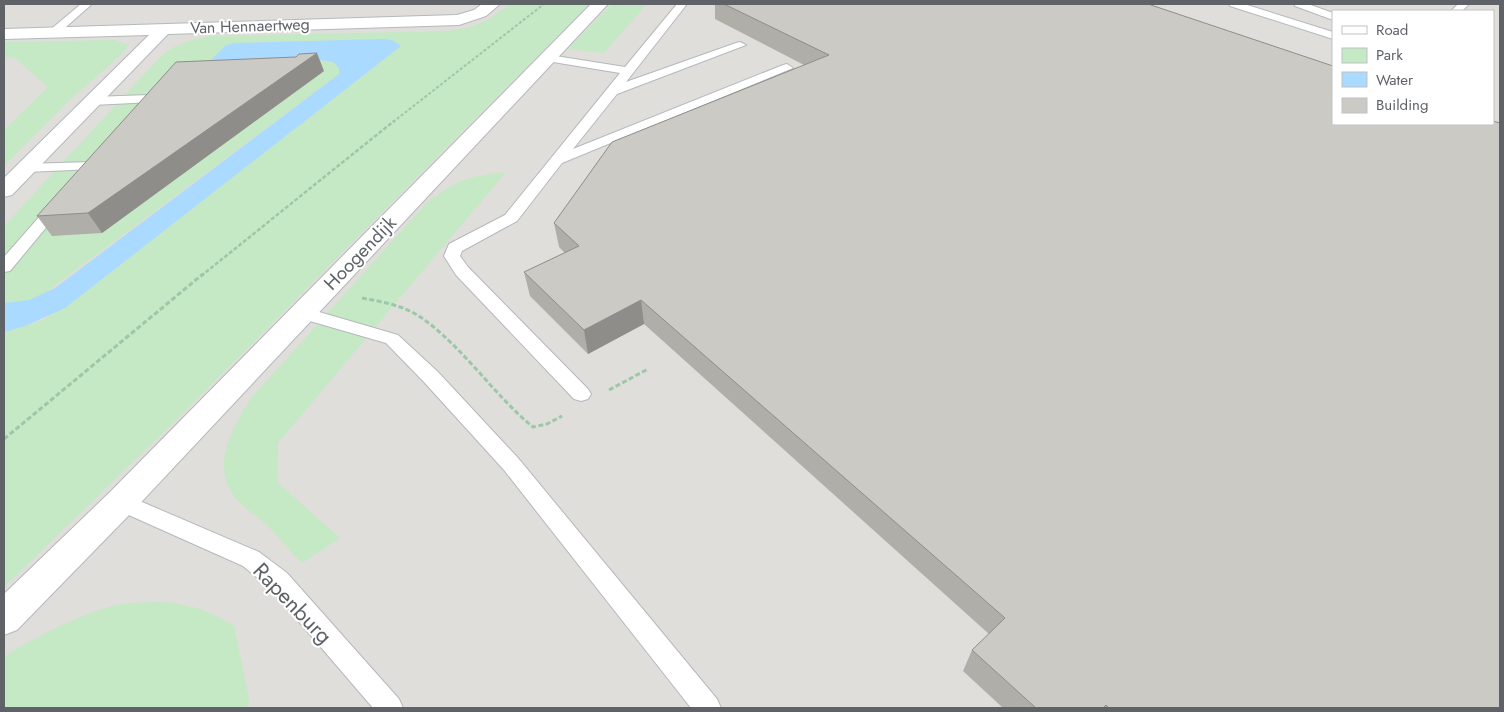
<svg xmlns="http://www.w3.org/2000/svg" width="1504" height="712" font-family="Jost,sans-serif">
  <rect width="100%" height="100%" fill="#f1efe8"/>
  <path fill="#e0deda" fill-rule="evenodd" d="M4 4H1500V708H4ZM1333 11H1493V124H1333Z"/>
  <path fill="#c5e8c5" d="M510 4H589L172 424 4 587V332L43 320 392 40 234 43 216 64 320 60 333 62 339 68V74L41 296 17 303H4V226L161 56C177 43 192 39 212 36L447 31C475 28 487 22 510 4Z
    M612 4H647L604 53 568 49Z
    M115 40 128 45 123 53 70 100 4 166V130L48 87 15 58 4 57V42Z
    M506 172 278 443 277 482 340 538 302 563C289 550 278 536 264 523 255 514 240 506 233 495 211 463 234 425 251 398L432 197H436C457 178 479 175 506 172Z
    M170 602 201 609 234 625 249 699 248 708H4V657C30 639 92 608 123 604 138 602 154 602 170 602Z"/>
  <path fill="#aadaff" d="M383 39 392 40 401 46 65 308 25 326 4 332V303L29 300 55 288 339 74V68L333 62 320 60 209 62 225 46 234 43Z"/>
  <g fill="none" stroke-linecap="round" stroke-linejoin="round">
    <defs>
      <path id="service" d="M81 4H92L58 34H50V30Z
        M677 4H687L626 82 736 43 740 42 746 45 617 94 573 149 783 65 787 64 793 68 562 163 517 221 462 251 460 256 468 267 588 389 591 394 588 399 581 401 574 399 456 275 444 256 449 244 505 215 620 73 547 61 541 57 543 54 625 67Z
        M1229 4H1244L1333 32V39L1230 6Z
        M1294 4H1308L1333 13V20L1295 6Z
        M1458 4H1469L1462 11H1451Z
        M149 95 154 96 155 99 154 102 92 105 86 101 92 97Z
        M91 162 98 166 96 169 26 172 19 168 26 164Z
        M59 198 64 200 67 203 64 206 10 271 4 272V257L54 200Z
        M302 307 398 335 438 372 518 458 717 699 721 708H691L504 470 424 382 386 343 296 317 293 313 296 309Z
        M121 493 259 552 287 573 399 699 403 708H373L271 589 243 566 113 508 110 502 113 496Z"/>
      <path id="minor" d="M482 4H500L486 16 459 25 168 34 12 195 4 197V178L149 35 4 39V29L457 15 474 10Z
        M591 4H608L132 512 17 630 4 635V594L110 492Z"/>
    </defs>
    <use href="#service" stroke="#b5b8bc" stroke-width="2"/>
    <use href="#minor" stroke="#b5b8bc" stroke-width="2"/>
    <path stroke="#9cc7a9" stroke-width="2" stroke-dasharray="3 2" stroke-linecap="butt" d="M393 122 544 4"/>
    <path stroke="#9cc7a9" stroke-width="2.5" stroke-dasharray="4 2" stroke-linecap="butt" d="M201 276 394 121"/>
    <path stroke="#9cc7a9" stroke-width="3" stroke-dasharray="5 2.5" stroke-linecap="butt" d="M362 298C378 301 395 304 410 311 454 334 492 394 533 427L547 424 562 416
      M609 390 648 369
      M4 439 203 274"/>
    <use href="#service" fill="#fff" fill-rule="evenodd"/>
    <use href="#minor" fill="#fff" fill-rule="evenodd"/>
  </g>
  <path fill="#afaea9" d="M715 4H1148L1500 708H1003L963 671 972 650 989 634 644 324 588 354 530 296 524 272 565 253 559 247 554 223 804 65 715 19Z
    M324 71 102 233 52 236 37 216Z"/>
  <path fill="#8f8d8a" d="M317 53 324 71 102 233 88 213Z
    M641 300 644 324 588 354 584 330Z"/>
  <path fill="#cccac5" stroke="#8f8d8a" d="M724 4H1148L1333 66V124H1493V121L1500 123V708H1109L1106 705 1103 708H1036L972 650 1005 618 641 300 584 330 524 272 579 246 554 223 612 142 829 55Z
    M317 53 88 213 37 216 176 62 296 57 299 54Z"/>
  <g text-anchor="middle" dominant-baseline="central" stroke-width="4" stroke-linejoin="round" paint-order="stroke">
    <g font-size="16" fill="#5f6368" stroke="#fff">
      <text transform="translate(250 26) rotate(-2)">Van Hennaertweg</text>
    </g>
    <g font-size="19" fill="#5f6368" stroke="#fff">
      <text transform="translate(360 253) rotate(-46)">Hoogendijk</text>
    </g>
    <g font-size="22" fill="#5f6368" stroke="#fff">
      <text transform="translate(293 603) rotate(46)">Rapenburg</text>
    </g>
  </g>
  <rect width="1504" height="712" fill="none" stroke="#5f6368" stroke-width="10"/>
  <rect x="1332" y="10" width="162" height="115" fill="#ffffff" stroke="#bfc1c3"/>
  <rect x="1342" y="26" width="25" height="8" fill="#ffffff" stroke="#bfc1c3"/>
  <text x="1376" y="35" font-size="15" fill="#5f6368">Road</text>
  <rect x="1342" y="48" width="25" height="15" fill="#c5e8c5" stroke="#bfc1c3"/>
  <text x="1376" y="60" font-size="15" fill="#5f6368">Park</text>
  <rect x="1342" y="72" width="25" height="15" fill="#aadaff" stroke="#bfc1c3"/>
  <text x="1376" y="85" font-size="15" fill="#5f6368">Water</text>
  <rect x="1342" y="98" width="25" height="15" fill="#cccac5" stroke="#bfc1c3"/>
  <text x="1376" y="110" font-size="15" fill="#5f6368">Building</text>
</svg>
